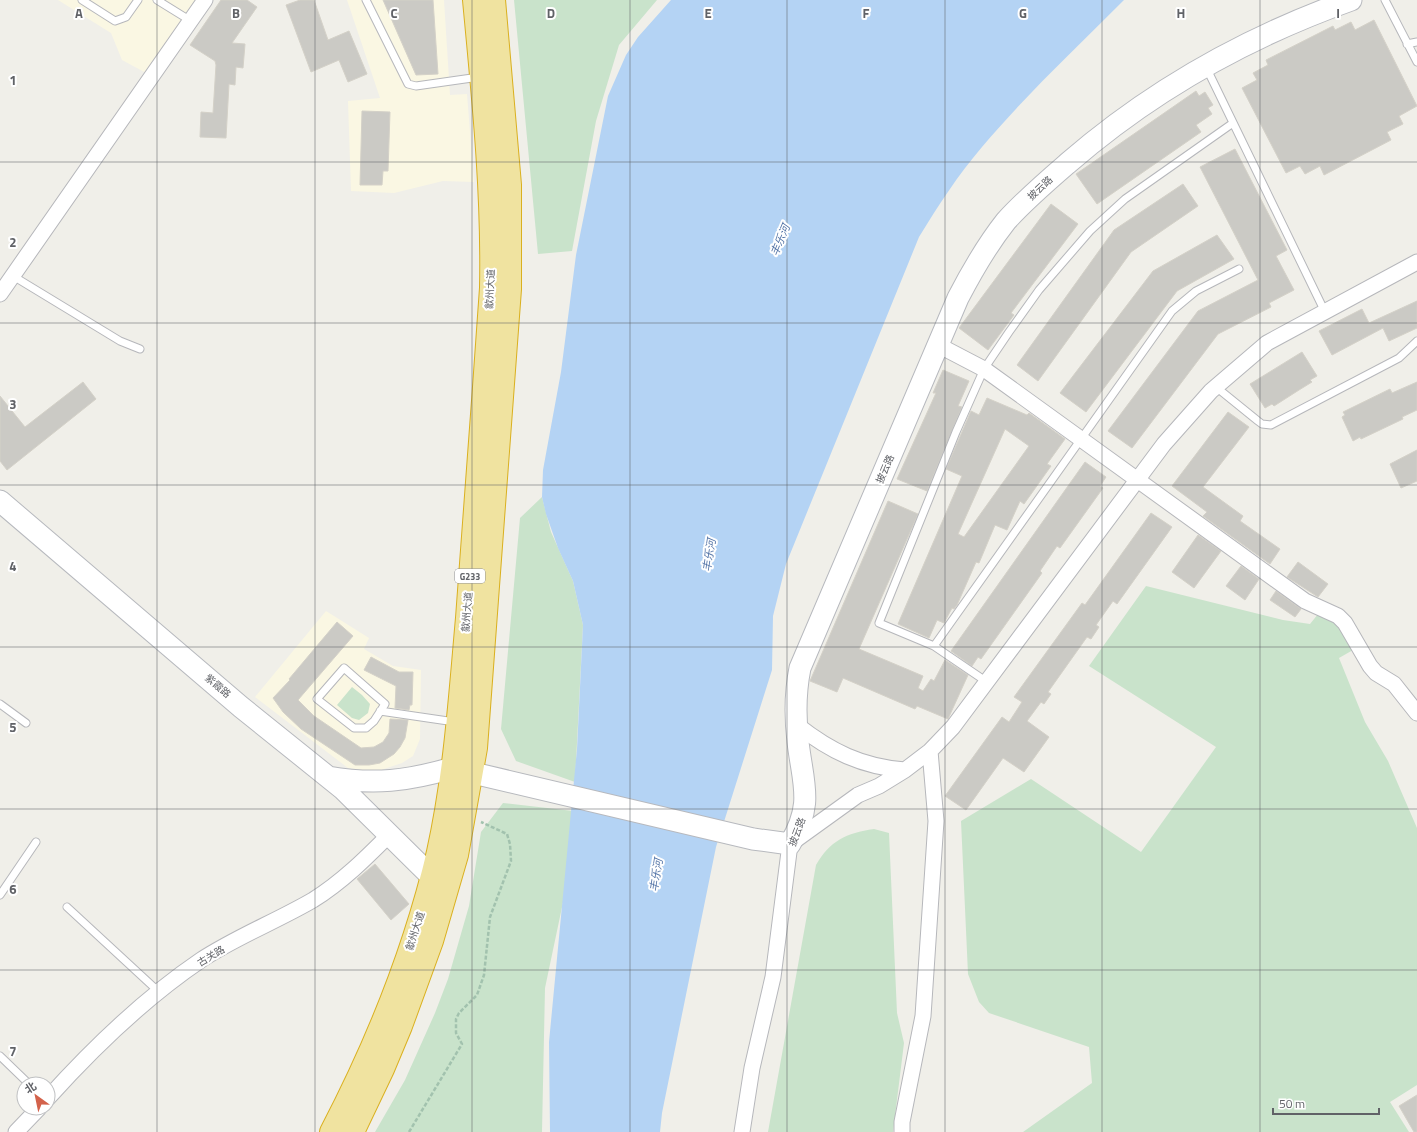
<svg xmlns="http://www.w3.org/2000/svg" width="1417" height="1132" font-family="'Titillium Web','Noto Sans SC',sans-serif">
  <rect width="100%" height="100%" fill="#f0efe9"/>
  <path fill="#faf7e3" d="M58 0H199L148 74 122 60 111 33Z
    M347 0H444L450 95 467 94 474 182 443 181 394 193 351 191 348 101 380 98Z
    M326 611 369 638 364 649 393 666 421 670 420 739 413 756 402 763 381 770 370 771 348 768 255 697Z"/>
  <path fill="#c9e3cb" d="M514 0H657L619 45 596 121 572 251 538 254Z
    M542 497 551 532 573 581 583 625 575 782 516 761 501 729 520 518Z
    M1146 586 1283 620 1310 624 1327 603 1353 650 1339 658 1365 722 1388 761 1417 828V1085L1390 1102 1409 1132H1023L1092 1083 1089 1047 989 1013 979 1002 968 974 961 821 1031 779 1141 852 1216 747 1089 666Z
    M352 687 362 695 370 704 368 713 359 720 352 718 337 705Z
    M503 803 582 812 545 988 542 1132H375L405 1080 435 1013 448 979 469 906 481 832Z
    M874 829 889 833 897 1013 904 1043 893 1132H768L816 865C830 841 846 833 874 829Z"/>
  <path fill="#b4d3f4" d="M671 0H1124C1076 48 1026 95 982 147 958 175 938 206 919 237L786 564 773 616 772 670 716 847 662 1113 660 1132H550L549 1042 577 749 583 625 573 581 558 548 546 514 542 497 543 470 561 372 576 255 608 96 626 55 638 37Z"/>
  <path fill="#cbcac5" stroke="#d4d1c8" fill-rule="evenodd" d="M221 0H247L257 7 232 43 245 44 243 68 236 67 235 85 229 84 226 138 200 137 201 112 213 113 216 65 215 61 190 45Z
    M300 0H314L328 40 349 31 367 74 348 82 339 60 311 72 286 5Z
    M383 0H433L438 74 416 75Z
    M1374 20 1417 106 1399 116 1403 124 1387 132 1391 140 1324 175 1320 166 1305 174 1300 166 1286 173 1242 88 1257 80 1253 73 1268 65 1266 60 1333 26 1335 30 1351 22 1355 30Z
    M1196 91 1199 96 1205 92 1213 105 1208 108 1212 114 1196 125 1201 132 1097 204 1076 174Z
    M362 111 390 112 388 171H383L382 185H360Z
    M1235 149 1287 250 1276 256 1294 290 1269 303 1271 307 1218 334 1132 448 1108 431 1198 311 1258 280 1200 167Z
    M1183 184 1198 206 1131 252 1038 381 1017 365 1114 230Z
    M1051 204 1078 224 1011 313 1014 315 988 350 959 328Z
    M1217 235 1234 259 1177 291 1086 412 1060 393 1153 271Z
    M1417 301V328L1389 341 1383 328 1332 355 1319 331 1362 309 1369 323Z
    M1302 352 1317 376 1310 380 1312 382 1299 390 1274 406 1272 404 1265 408 1250 384Z
    M943 370 969 381 958 406 962 407 927 491 897 479 936 393H933Z
    M83 382 96 399 7 470 0 461V396L25 427Z
    M1417 382V410L1402 417 1403 419 1361 439 1360 437 1353 441 1342 417 1345 415 1343 412 1390 389 1392 393Z
    M987 398 1027 415 1029 413 1065 439 1047 464 1051 466 1024 504 1020 501 1007 530 995 525 979 563 976 562 957 605 954 609 952 608 944 623 937 620 929 638 898 624 962 476 946 469 971 411 979 415ZM1005 429 1029 446 964 537 958 534Z
    M1228 412 1249 427 1203 487 1243 516 1240 521 1280 549 1270 564 1203 516 1207 512 1172 486Z
    M1417 450V481L1401 488 1390 464Z
    M1085 462 1106 477 1100 486 1103 488 1060 548 1057 546 1040 571 1042 573 981 659 978 657 972 666 951 651Z
    M888 501 918 514 859 649 923 676 918 688 923 691 931 679 934 681 945 660 968 675 948 719 917 706 915 709 843 678 837 692 810 681Z
    M1151 513 1172 527 1117 604 1113 601 1096 625 1099 627 1091 639 1087 637 1048 692 1051 694 1044 704 1041 702 1027 721 1049 737 1024 772 1003 758 966 810 945 796 1002 717 1009 722 1022 702 1014 697 1082 603 1085 605Z
    M1198 535 1221 551 1194 588 1172 572Z
    M1298 562 1328 584 1318 597 1287 577Z
    M1241 566 1259 579 1245 600 1226 586Z
    M1276 591 1301 609 1295 617 1270 600Z
    M337 622 353 636 298 700 314 716 361 748 374 747 383 742 389 733 390 719 408 720 405 738 400 747 394 754 380 763 369 765H355L301 729 283 712 273 698 290 680 289 679Z
    M371 657 399 672H413L412 705H410L409 710 395 708 396 686 364 670Z
    M375 864 409 904 391 920 357 879Z
    M1417 1095V1132H1414L1399 1106Z"/>
  <g fill="none" stroke-linecap="round" stroke-linejoin="round">
    <defs>
      <path id="lane" d="M82 0 115 21 126 17 138 0
        M157 0 191 21
        M366 0 408 84 416 86 479 77
        M1385 0 1417 62
        M1407 44 1417 42
        M1206 67 1325 312
        M13 276 120 341 140 349
        M1216 387 1258 421 1262 424 1271 425 1399 358 1417 341
        M934 646 879 623 956 432 984 369 1009 332 1039 290 1090 231 1125 199 1233 123
        M344 668 385 704 374 721 366 728H354L317 699Z
        M987 682 934 646 1172 311 1196 291 1239 269
        M0 704 26 723
        M380 711 455 722
        M0 895 36 842
        M67 907 159 992
        M0 1056 29 1084"/>
      <path id="street" d="M0 294 205 0
        M938 345 984 369 1305 601 1338 616 1345 623 1370 666 1376 673 1394 684 1417 713
        M797 725C830 751 862 767 905 770
        M48 1098C94 1047 145 998 201 960 236 937 277 921 313 900 342 882 366 858 389 835
        M16 1132 39 1108
        M742 1132 752 1068 773 977 790 844 858 795 879 786 905 770 930 751 953 727 1164 444 1211 391 1267 343 1417 262
        M902 1132V1122L923 1016 936 821 930 751"/>
      <path id="secondary" d="M0 501 241 707 343 789 431 876
        M328 777C374 785 408 781 452 768L753 839 790 844C814 803 803 785 798 742 795 717 795 693 800 668L958 298C972 271 987 245 1006 221 1025 200 1046 182 1068 163 1151 91 1247 37 1351 0"/>
      <path id="highway" d="M331 1132C377 1044 415 949 438 852 455 775 460 696 467 618 476 508 483 398 491 288 493 191 483 96 474 0
        M353 1132 383 1069 401 1026 432 941 457 855 476 748 510 289V185L494 0"/>
    </defs>
    <use href="#lane" stroke="#b6b7bb" stroke-width="9"/>
    <use href="#street" stroke="#b6b7bb" stroke-width="17"/>
    <use href="#secondary" stroke="#b7b9be" stroke-width="23"/>
    <use href="#highway" stroke="#dab01f" stroke-width="24"/>
    <path stroke="#a2c2ae" stroke-width="2.5" stroke-dasharray="4 2" stroke-linecap="butt" d="M409 1132 462 1044 456 1033V1019L459 1013 477 995 484 975 490 917 511 861 510 844 507 834 481 822"/>
    <use href="#lane" stroke="#fff" stroke-width="7"/>
    <use href="#street" stroke="#fff" stroke-width="15"/>
    <use href="#secondary" stroke="#fff" stroke-width="21"/>
    <use href="#highway" stroke="#f0e3a0" stroke-width="22"/>
  </g>
  <path fill="none" stroke="#606267" stroke-width="1" stroke-opacity="0.55" d="M157 0V1132M315 0V1132M472 0V1132M630 0V1132M787 0V1132M945 0V1132M1102 0V1132M1260 0V1132M0 162H1417M0 323H1417M0 485H1417M0 647H1417M0 809H1417M0 970H1417"/>
  <g text-anchor="middle" dominant-baseline="central" stroke-width="4" stroke-linejoin="round" paint-order="stroke">
    <rect fill="#fff" stroke="#909195" stroke-width="1" x="455" y="569" width="30" height="14" rx="3"/>
    <g font-size="9" font-weight="bold" fill="#606267">
      <text x="470" y="576">G233</text>
    </g>
    <g font-size="10" fill="#606267" stroke="#fff">
      <text transform="translate(1040 188) rotate(-43)">披云路</text>
      <text transform="translate(490 289) rotate(-87)">歙州大道</text>
      <text transform="translate(885 469) rotate(-67)">披云路</text>
      <text transform="translate(467 612) rotate(-85)">歙州大道</text>
      <text transform="translate(218 686) rotate(40)">紫霞路</text>
      <text transform="translate(797 832) rotate(-69)">披云路</text>
      <text transform="translate(415 931) rotate(-72)">歙州大道</text>
      <text transform="translate(211 956) rotate(-31)">古关路</text>
    </g>
    <g font-size="11" font-style="italic" fill="#5273a6" stroke="#fff">
      <text transform="translate(780 240) rotate(-67)">丰乐河</text>
      <text transform="translate(709 555) rotate(-81)">丰乐河</text>
      <text transform="translate(656 875) rotate(-81)">丰乐河</text>
    </g>
  </g>
  <g font-size="13" text-anchor="middle" font-weight="bold" fill="#606267" stroke="#fff" stroke-width="4" stroke-linejoin="round" paint-order="stroke">
    <text x="79" y="18">A</text>
    <text x="236" y="18">B</text>
    <text x="394" y="18">C</text>
    <text x="551" y="18">D</text>
    <text x="708" y="18">E</text>
    <text x="866" y="18">F</text>
    <text x="1023" y="18">G</text>
    <text x="1181" y="18">H</text>
    <text x="1338" y="18">I</text>
    <text x="13" y="85">1</text>
    <text x="13" y="247">2</text>
    <text x="13" y="409">3</text>
    <text x="13" y="571">4</text>
    <text x="13" y="732">5</text>
    <text x="13" y="894">6</text>
    <text x="13" y="1056">7</text>
  </g>
  <g transform="translate(36 1096) rotate(327)"><circle r="19" fill="#ffffff" stroke="#bfc0c2"/>
  <path d="M0-3L7 15L0 10L-7 15Z" fill="#d3624b"/>
  <text y="-6" font-size="11" font-weight="bold" text-anchor="middle" fill="#606267">北</text>
  </g>
  <path d="M1273 1108v6h106v-6" fill="none" stroke="#606267" stroke-width="2"/>
  <text x="1279" y="1108" font-size="12" fill="#606267" stroke="#ffffff" stroke-width="3" paint-order="stroke">50 m</text>
</svg>
